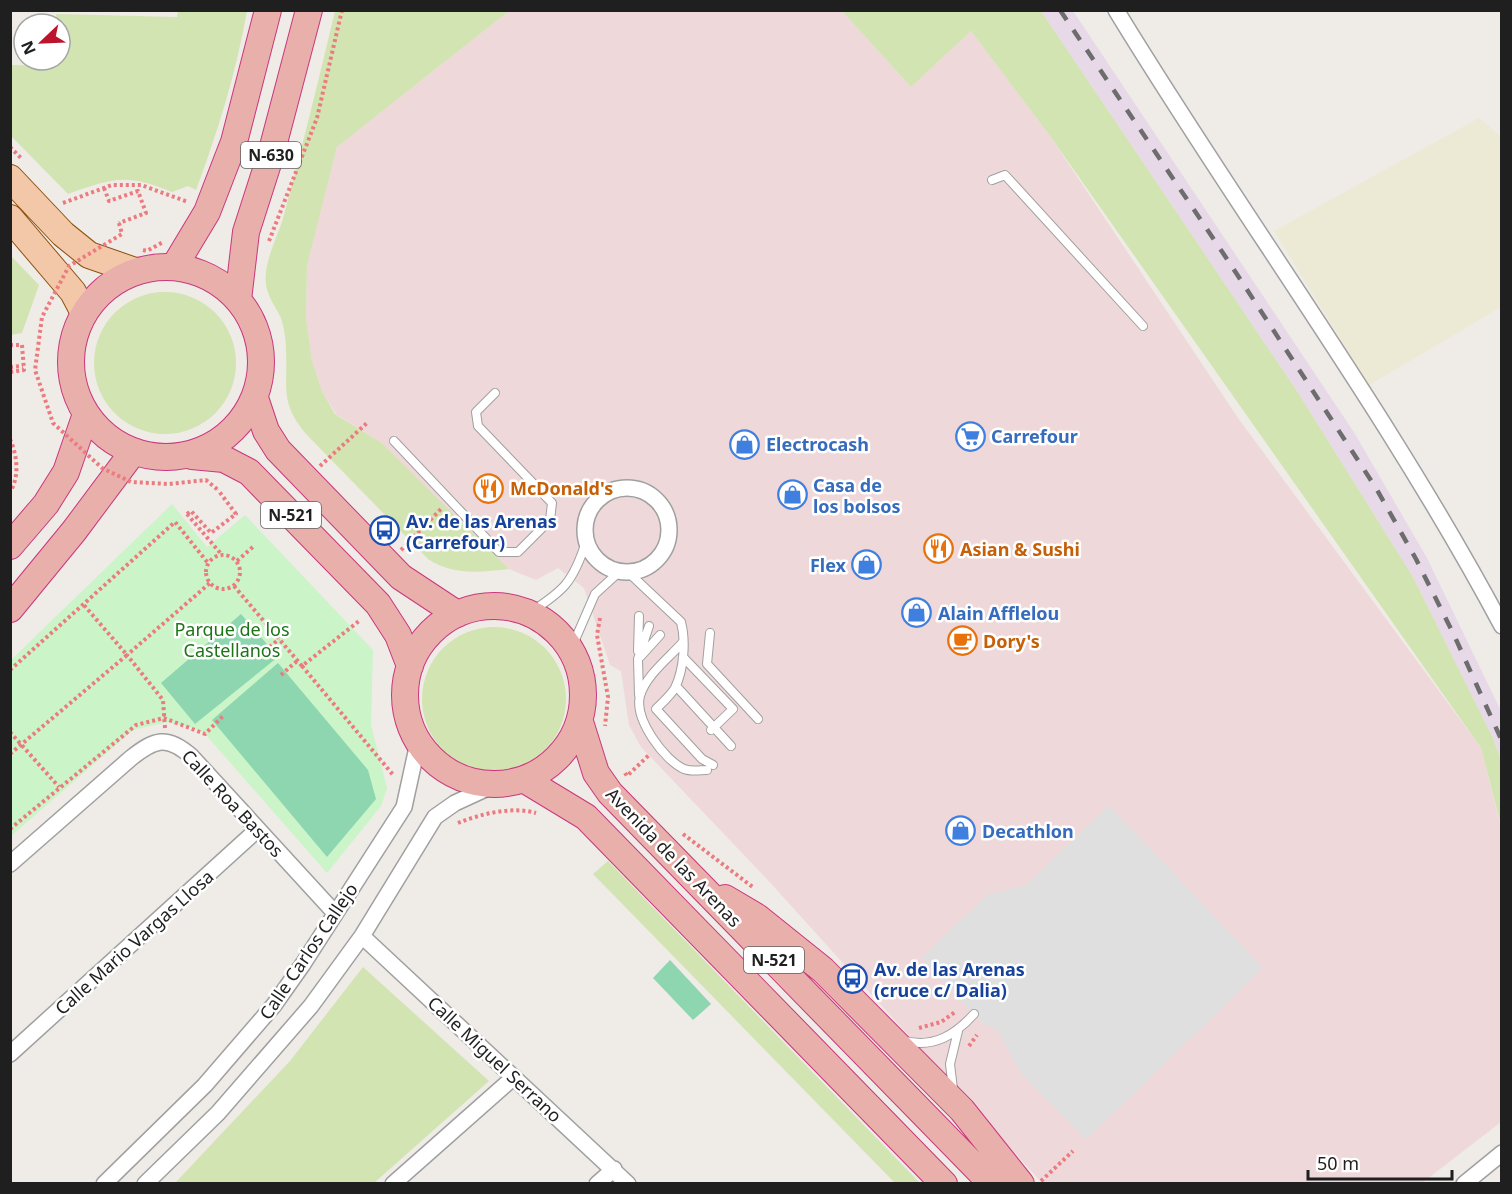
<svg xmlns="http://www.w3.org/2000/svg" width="1512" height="1194" font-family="'Noto Sans',sans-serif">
  <rect width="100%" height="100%" fill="#efebe7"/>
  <path fill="#eed8da" d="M509 11H842L911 87 971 31 1050 136 1238 418 1481 748 1502 831 1501 1122 1422 1183H1042L766 878 641 747 629 725 621 671 610 665 584 588 558 568 536 580 509 569 382 443 336 414 322 391 312 361 306 319 307 266 337 147Z"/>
  <path fill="#e7d9e7" d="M1041 11H1073L1355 434 1427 558 1501 711V760L1493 738 1413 577 1297 391Z"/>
  <path fill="#ecead4" d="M1479 118 1501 137V307L1369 385 1274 231Z"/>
  <path fill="#d2e4b2" d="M178 11H247C236 73 218 131 196 190L188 186 172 192C126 173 113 178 68 194L11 136V65L55 66V60H60V24H56V14L177 17Z
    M335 11H509L337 147 307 266 306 319 312 361 322 391 335 414 382 443 509 569C480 572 454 576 428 559L307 435C279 402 288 389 286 350 286 340 284 327 281 318 276 307 268 298 266 285 263 262 278 237 284 215 302 147 319 79 335 11Z
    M842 11H1041L1297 391 1413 577 1493 738 1501 760V825L1481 748 1050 136 971 31 911 87Z
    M11 256 39 285 22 333 11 335Z
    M94 363a71 71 0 1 1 142 0a71 71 0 1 1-142 0Z
    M422 699a72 72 0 1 1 144 0a72 72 0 1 1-144 0Z
    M608 861 920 1183H895L593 874Z
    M363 967 489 1081 374 1183H175L290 1061Z"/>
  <path fill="#cbf4c8" d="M172 504 207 547 245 515 373 650 371 725 387 788 381 806 327 873 205 734 194 728 168 722 133 730 11 836V660Z"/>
  <path fill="#8dd6af" d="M241 614 278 657 195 724 161 683Z
    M278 663 368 770 376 799 327 857 212 720Z
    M670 960 711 1004 693 1020 653 978Z"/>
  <path fill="#dfdfdf" d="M1109 805 1263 968 1086 1140 1021 1073 999 1033 993 1027 984 1025 921 958 987 895 1026 885Z"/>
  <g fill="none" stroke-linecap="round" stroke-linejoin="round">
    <defs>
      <path id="service" d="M992 180 1005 175 1143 326
        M394 441 499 552H518L550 520 552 503 478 426 476 412 495 393
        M629 573 681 622C686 641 684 669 675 688 671 695 662 703 656 709L702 759 713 765
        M529 613C564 591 573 582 586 542
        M710 633 707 664 758 719
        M683 642C669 658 646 675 640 696 634 719 664 760 684 769 692 772 700 770 707 770
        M571 649 595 594 619 572
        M638 651 639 616
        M641 656 660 635
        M683 657 733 709 711 730
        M676 686 731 746
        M639 695 638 659 649 626
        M905 1041C934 1048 955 1035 974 1014
        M953 1089 950 1064 958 1031"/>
      <path id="minor" d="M1116 10C1242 217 1388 412 1502 626
        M585 530a42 42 0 1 1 84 0a42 42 0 1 1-84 0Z
        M10 864 131 758C155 739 167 735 191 756L334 912
        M362 936 628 1184
        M10 1054 258 829
        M104 1184 205 1085 274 1005 303 964 404 807 418 743
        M145 1184 218 1113 311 1006 362 936 435 817 455 803 494 785
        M393 1184 514 1077
        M597 1184 614 1169
        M1464 1184 1502 1153"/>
      <path id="primary" d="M10 178 63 234 89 255 135 271
        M10 218 73 292 84 313"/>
      <path id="trunk" d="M71 362a95 95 0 1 1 190 0a95 95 0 1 1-190 0Z
        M174 267 207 212 234 142 268 10
        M238 300 246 232 271 154 309 10
        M255 398 266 431 278 450 401 577 457 614
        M192 456 224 459 249 472 378 604 398 635 410 666
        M10 546 46 504 66 472 86 414
        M405 695a89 89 0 1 1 178 0a89 89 0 1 1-178 0Z
        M10 609 74 531 133 452
        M580 722 596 773 610 793 992 1184
        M525 780 586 817 944 1184
        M725 898 757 917 823 970 962 1110 1021 1184"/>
    </defs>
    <use href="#service" stroke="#a0a0a0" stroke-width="10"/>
    <use href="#minor" stroke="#a0a0a0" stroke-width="18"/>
    <use href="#primary" stroke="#8c510f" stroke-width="28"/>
    <use href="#trunk" stroke="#ca377e" stroke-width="28"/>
    <path stroke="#ec7b7f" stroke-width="4" stroke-dasharray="3 3" stroke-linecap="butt" d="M10 147 21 158
      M104 188 109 201 138 191 146 213 119 223
      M63 203 112 185H141L188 202
      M269 241 317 118 342 10
      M143 250 147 251 163 242
      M10 345H22L24 370 10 372
      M10 367 23 366
      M10 439C17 455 20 476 10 492
      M320 466 367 423
      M187 514 191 511 211 533 236 514 218 490
      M187 514 222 555
      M401 550 442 508
      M206 572a17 17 0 1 1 34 0a17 17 0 1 1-34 0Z
      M237 561 254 546
      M234 586 302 666 359 621
      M600 618 597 635 608 697 605 726
      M265 651 279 639
      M302 666 394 776
      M10 670 175 522 208 563
      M281 675 297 661
      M165 728 163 700 127 655 210 583
      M10 732 59 787
      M10 754 127 655 83 604
      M625 773 627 776 649 755
      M458 823C481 814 511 806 536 813
      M10 829 136 725 164 718 205 734 224 715
      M683 834 754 888
      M919 1028 941 1022 955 1012
      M969 1046 977 1035
      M1041 1181 1073 1151"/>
    <use href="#service" stroke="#fff" stroke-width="8"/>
    <use href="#minor" stroke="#fff" stroke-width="15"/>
    <use href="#primary" stroke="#f3c8a8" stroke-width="26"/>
    <use href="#trunk" stroke="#e8afab" stroke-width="26"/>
    <path stroke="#6d6d6d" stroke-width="4.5" stroke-dasharray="12 12" stroke-linecap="butt" d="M1060 10 1229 262 1376 488 1416 559 1454 635 1502 741"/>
    <path stroke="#ec7b7f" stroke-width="4" stroke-dasharray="3 3" stroke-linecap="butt" d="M119 223 122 234 69 266 42 317 35 370 53 423 102 468 131 482 169 484 206 480 218 490"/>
  </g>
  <defs>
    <symbol id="supermarket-ring" viewBox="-11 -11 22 22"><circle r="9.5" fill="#fff" stroke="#3f7fe0" stroke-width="1.5"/><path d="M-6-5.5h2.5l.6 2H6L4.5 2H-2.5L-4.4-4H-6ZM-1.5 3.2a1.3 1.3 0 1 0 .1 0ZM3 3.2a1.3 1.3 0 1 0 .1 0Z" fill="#3f7fe0"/></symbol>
    <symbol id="shop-ring" viewBox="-11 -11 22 22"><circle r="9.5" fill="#fff" stroke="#3f7fe0" stroke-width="1.5"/><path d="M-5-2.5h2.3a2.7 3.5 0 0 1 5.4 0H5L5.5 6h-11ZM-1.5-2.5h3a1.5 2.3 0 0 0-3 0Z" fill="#3f7fe0"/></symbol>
    <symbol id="restaurant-ring" viewBox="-11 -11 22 22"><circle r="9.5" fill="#fff" stroke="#e8710a" stroke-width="1.5"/><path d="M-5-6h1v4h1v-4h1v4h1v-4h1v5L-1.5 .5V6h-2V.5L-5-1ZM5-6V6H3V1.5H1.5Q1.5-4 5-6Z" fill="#e8710a"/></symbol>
    <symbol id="bus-ring" viewBox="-11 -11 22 22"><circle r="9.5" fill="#fff" stroke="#1a4fb4" stroke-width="1.5"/><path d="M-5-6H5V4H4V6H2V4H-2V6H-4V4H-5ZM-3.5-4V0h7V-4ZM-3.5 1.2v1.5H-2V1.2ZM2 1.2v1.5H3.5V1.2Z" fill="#1a4fb4"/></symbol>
    <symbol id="cafe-ring" viewBox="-11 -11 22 22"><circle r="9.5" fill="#fff" stroke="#e8710a" stroke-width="1.5"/><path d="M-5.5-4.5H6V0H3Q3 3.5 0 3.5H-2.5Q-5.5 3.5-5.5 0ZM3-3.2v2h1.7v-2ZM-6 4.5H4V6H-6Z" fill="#e8710a"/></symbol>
  </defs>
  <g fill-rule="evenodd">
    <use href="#supermarket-ring" x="954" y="420" width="33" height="33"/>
    <use href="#shop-ring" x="728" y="428" width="33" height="33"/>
    <use href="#restaurant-ring" x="472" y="472" width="33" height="33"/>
    <use href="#shop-ring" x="776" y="478" width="33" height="33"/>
    <use href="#bus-ring" x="368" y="514" width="33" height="33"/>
    <use href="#restaurant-ring" x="922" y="532" width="33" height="33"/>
    <use href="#shop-ring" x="850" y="548" width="33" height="33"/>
    <use href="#shop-ring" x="900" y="596" width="33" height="33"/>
    <use href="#cafe-ring" x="946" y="624" width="33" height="33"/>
    <use href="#shop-ring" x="944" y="814" width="33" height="33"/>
    <use href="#bus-ring" x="836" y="962" width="33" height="33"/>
  </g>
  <g text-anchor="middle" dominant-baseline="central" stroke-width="5" stroke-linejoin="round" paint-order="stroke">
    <g fill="#fff" stroke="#626262" stroke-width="1.5">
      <rect x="241" y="142" width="60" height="26" rx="4.5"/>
      <rect x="261" y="502" width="60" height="26" rx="4.5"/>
      <rect x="744" y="947" width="60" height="26" rx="4.5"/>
    </g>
    <g font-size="16" font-weight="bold" fill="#1f1f1f">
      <text x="271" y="155">N-630</text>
      <text x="291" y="515">N-521</text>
      <text x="774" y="960">N-521</text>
    </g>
    <g font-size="18" font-weight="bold" fill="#366cbe" stroke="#fff" text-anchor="start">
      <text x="991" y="436">Carrefour</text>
      <text x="766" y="444">Electrocash</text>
      <text x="813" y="485">Casa de<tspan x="813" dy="21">los bolsos</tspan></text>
      <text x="846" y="565" text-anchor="end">Flex</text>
      <text x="938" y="613">Alain Afflelou</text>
      <text x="982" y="831">Decathlon</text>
    </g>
    <g font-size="18" font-weight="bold" fill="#c56008" stroke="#fff" text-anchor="start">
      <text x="510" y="488">McDonald's</text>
      <text x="960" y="549">Asian &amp; Sushi</text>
      <text x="983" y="641">Dory's</text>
    </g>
    <g font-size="18" font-weight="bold" fill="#164399" stroke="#fff" text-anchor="start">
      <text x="406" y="521">Av. de las Arenas<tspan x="406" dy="21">(Carrefour)</tspan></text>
      <text x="874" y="969">Av. de las Arenas<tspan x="874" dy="21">(cruce c/ Dalia)</tspan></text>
    </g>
    <g font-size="18" fill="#1c7417" stroke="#fff">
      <text x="232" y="629">Parque de los<tspan x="232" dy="21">Castellanos</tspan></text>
    </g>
    <g font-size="18" fill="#1f1f1f" stroke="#fff">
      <text transform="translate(233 803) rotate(47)">Calle Roa Bastos</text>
      <text transform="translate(674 857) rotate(46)">Avenida de las Arenas</text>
      <text transform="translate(134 942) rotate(-42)">Calle Mario Vargas Llosa</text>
      <text transform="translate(308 951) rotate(-56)">Calle Carlos Callejo</text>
      <text transform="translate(495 1059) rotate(43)">Calle Miguel Serrano</text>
    </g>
  </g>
  <rect width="1512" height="1194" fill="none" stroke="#1f1f1f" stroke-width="24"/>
  <g transform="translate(42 42) rotate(247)"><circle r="28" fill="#ffffff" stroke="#a5a5a5" stroke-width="1.5"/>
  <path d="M0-4.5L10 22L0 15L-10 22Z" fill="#bb142c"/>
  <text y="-9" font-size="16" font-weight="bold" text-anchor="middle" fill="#1f1f1f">N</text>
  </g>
  <path d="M1308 1170v9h144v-9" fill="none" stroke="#1f1f1f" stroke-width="3"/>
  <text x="1317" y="1170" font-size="18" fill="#1f1f1f" stroke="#ffffff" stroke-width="4.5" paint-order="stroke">50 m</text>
</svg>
